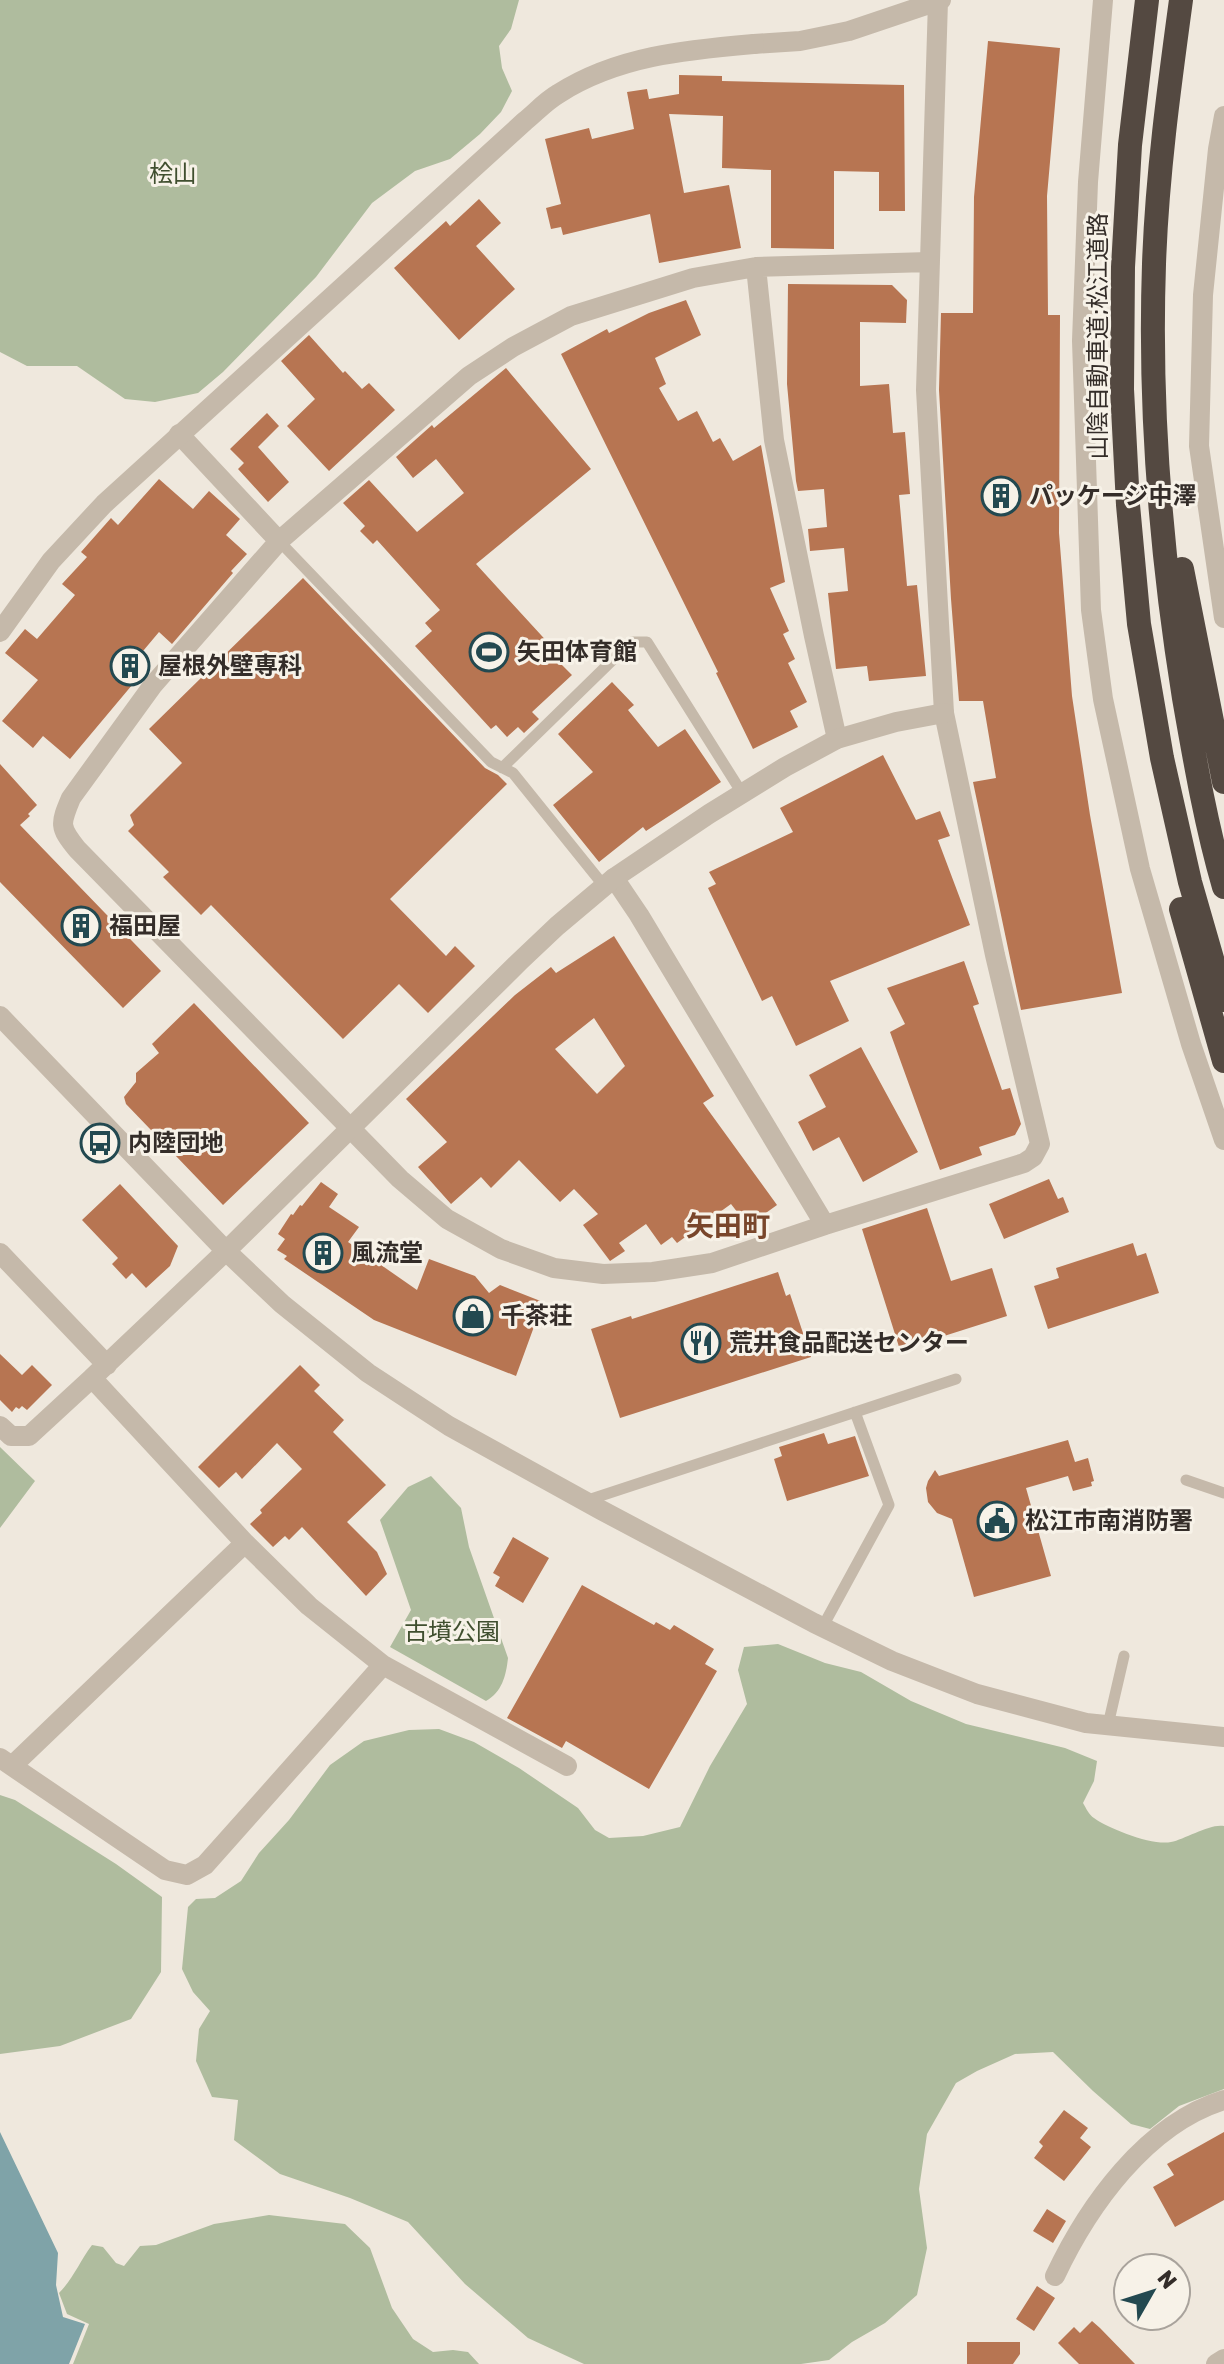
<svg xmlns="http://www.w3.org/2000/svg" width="1224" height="2364" font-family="Rubik,'Noto Sans JP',sans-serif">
  <rect width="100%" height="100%" fill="#efe8dd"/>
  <path fill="#afbc9e" d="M0 0H519L511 29 499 46 502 68 512 91 501 112 480 134 450 159 415 171 372 203 316 277 223 372 198 393 155 402 125 399 77 366H27L0 352Z
    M0 1447 35 1481 0 1528Z
    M431 1476 461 1508 469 1547 508 1658C506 1676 502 1692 486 1701L390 1647 411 1610 380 1520 408 1487Z
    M778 1644 825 1663 861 1672 911 1701 966 1724 1065 1748 1097 1761 1094 1781 1083 1803C1086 1808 1089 1815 1094 1818 1109 1829 1153 1846 1171 1842 1185 1839 1211 1823 1224 1826V2089L1179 2106 1150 2129 1131 2124 1093 2091 1053 2052 1015 2054 977 2071 956 2083 927 2134 919 2189 927 2248 917 2295 885 2323 852 2342 829 2360 801 2364H584L528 2338 465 2284 408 2222 350 2198 280 2174 234 2140 238 2100 212 2097 196 2061 199 2029 210 2011 193 1992 182 1969 188 1907 196 1899 215 1898 241 1881 259 1853 289 1820 330 1765 364 1741 409 1730 439 1729 474 1742 519 1768 578 1808 595 1830 609 1838 643 1836 680 1827 710 1766 747 1704 738 1670 744 1647Z
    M0 1795 15 1800 116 1864 162 1897 161 1972 131 2019 60 2046 0 2054Z
    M269 2215 345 2224 370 2248 392 2308 413 2339 433 2352 453 2350 468 2352 479 2364H73L89 2324 67 2314 59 2293C73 2279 80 2261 92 2245L103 2247 116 2263 124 2266 140 2246 156 2245 214 2224Z"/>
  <path fill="#7fa3a8" d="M0 2132 58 2253 56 2285 63 2317 85 2324 69 2364H0Z"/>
  <path fill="#b77552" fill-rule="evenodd" d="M988 41 1060 48 1047 196 1048 315H1060L1059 533 1072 696 1090 815 1122 993 1021 1010 973 782 996 778 983 701H959L951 599 939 390 941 313H973L974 197Z
    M679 75 722 76V81L904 85 905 211H879V172L834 171V249L771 248V170L722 168 723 116 669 114 684 193 729 185 741 248 659 263 650 214 563 235 561 227 551 229 546 208 561 204 545 139 589 128 592 139 634 129 627 92 647 89 649 99 679 94Z
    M479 199 501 223 476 246 515 289 459 340 394 268 446 221 450 226Z
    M788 284 892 285 907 300 906 323 860 322V386L889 384 893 433 905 432 910 494 899 495 907 586 917 585 926 676 869 681 867 666 836 669 828 593 848 591 844 548 810 551 808 529 827 527 824 489 798 491 796 481 787 384Z
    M686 300 701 335 655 358 666 384 659 388 678 421 697 411 713 442 720 438 733 461 761 445 785 582 770 588 789 631 783 634 795 659 788 663 807 702 790 711 798 727 753 749 716 673 718 672 561 354 607 329 609 333 649 313Z
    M309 335 343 373 345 371 362 389 369 383 395 410 329 471 287 426 315 399 281 361Z
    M506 368 591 469 476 564 563 659 559 662 572 675 532 712 539 719 524 733 518 727 507 737 496 725 491 729 415 646 432 631 425 623 440 610 377 540 373 544 360 531 365 526 343 503 369 480 417 532 464 493 436 459 413 478 396 457 432 425 434 428Z
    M267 413 279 426 258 447 289 482 268 502 238 469 244 463 230 449Z
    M159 479 193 509 209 491 240 519 226 535 247 554 231 571 233 573 172 644 159 632 138 657 148 666 70 759 43 736 33 748 2 721 38 680 5 653 25 629 37 639 75 595 62 584 87 557 81 552 111 518 118 525Z
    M303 578 485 768 498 775 507 784 390 899 446 956 455 946 475 966 428 1013 399 984 343 1039 211 905 201 915 163 877 169 872 128 831 134 825 130 815 182 763 149 729Z
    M612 682 634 705 628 710 658 747 685 729 721 782 646 831 643 827 599 862 553 805 593 772 558 734Z
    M883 755 916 820 940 811 950 836 938 840 970 925 830 981 849 1021 796 1046 772 996 762 1001 708 888 716 884 709 872 793 832 780 808Z
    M0 764 37 805 28 814 30 816 20 825 161 971 123 1008 0 882Z
    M614 936 714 1096 703 1103 777 1205 748 1226 731 1204 677 1243 672 1237 661 1245 646 1224 619 1243 625 1251 610 1261 583 1225 598 1214 574 1189 560 1202 519 1160 491 1188 481 1177 451 1204 418 1167 447 1142 406 1099 515 995 551 967 556 973ZM594 1018 625 1066 597 1094 555 1049Z
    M964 961 979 1004 973 1006 1002 1090 1010 1088 1021 1124 1015 1135 979 1147 982 1155 940 1170 890 1032 905 1024 887 988Z
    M194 1003 309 1123 223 1205 126 1104 124 1097 136 1082V1073L159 1053 152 1044Z
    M861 1047 918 1152 863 1182 839 1137 813 1151 798 1122 826 1107 809 1075Z
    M1049 1179 1058 1199 1063 1197 1069 1212 1004 1239 989 1204Z
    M321 1182 338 1194 329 1207 359 1227 348 1242 417 1290 429 1259 475 1276 489 1293 500 1285 543 1302 516 1376 374 1320 284 1259 287 1256 277 1250 285 1239 278 1234 291 1214 293 1215 300 1205 302 1206Z
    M120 1184 178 1246 170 1266 146 1288 132 1273 126 1279 112 1264 118 1258 82 1220Z
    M927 1208 951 1281 992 1268 1007 1316 900 1350 862 1229Z
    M1133 1243 1137 1256 1146 1253 1159 1293 1048 1329 1034 1286 1059 1278 1056 1268Z
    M778 1272 786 1296 790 1294 811 1357 620 1418 591 1329 631 1316 632 1319Z
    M0 1354 22 1375 32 1365 52 1385 27 1410 22 1406 19 1409 16 1407 12 1412 0 1400Z
    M300 1365 320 1385 314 1391 344 1420 333 1432 386 1485 347 1522 377 1552 387 1574 366 1596 302 1527 289 1540 285 1536 273 1547 250 1524 262 1513 260 1510 302 1469 277 1443 242 1479 236 1472 219 1488 198 1467Z
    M824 1433 828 1444 855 1436 869 1476 787 1501 774 1459 782 1456 779 1447Z
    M1068 1440 1075 1462 1088 1458 1094 1481 1091 1482 1092 1486 1073 1491 1068 1476 1026 1488 1051 1576 974 1597 952 1519 937 1513 928 1502 926 1488 928 1481 935 1470 939 1476Z
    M513 1537 549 1558 523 1603 495 1586 500 1577 493 1573Z
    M582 1585 654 1625 656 1622 670 1630 674 1625 714 1649 705 1664 717 1671 649 1789 566 1741 562 1748 507 1718Z
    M1064 2110 1088 2128 1080 2138 1091 2147 1064 2181 1034 2158 1043 2146 1039 2142Z
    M1224 2132V2200L1175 2227 1153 2187 1174 2175 1167 2164Z
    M1047 2209 1066 2221 1053 2243 1033 2231Z
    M1037 2286 1055 2298 1034 2331 1016 2319Z
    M1092 2321 1100 2328 1135 2364H1079L1058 2343 1074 2327 1080 2333Z
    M967 2342H1020V2354L1013 2364H967Z"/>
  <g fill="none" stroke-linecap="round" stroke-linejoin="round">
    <path stroke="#c5b9aa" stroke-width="11" d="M279 541 491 762 513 773 604 886
      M502 768 631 642H647L742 793
      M1186 1480 1224 1493
      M585 1501 956 1379
      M822 1628 889 1505 855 1412
      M1108 1725 1124 1656"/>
    <path stroke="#c5b9aa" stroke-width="20" d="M1103 0 1088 182 1082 341 1091 610 1103 699 1140 869 1191 1044 1224 1140
      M754 44 800 41 849 31 941 0
      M1224 116 1218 149 1203 295 1199 446 1224 618
      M929 262 756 267 693 278 571 316 513 347 469 376 279 541 153 685 71 798C60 824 59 827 77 849L400 1179 447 1219 501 1249 554 1268 603 1274 653 1272 712 1263 825 1225 1024 1163 1033 1157 1040 1144 995 955 944 713 926 390 938 1
      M756 267 774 440 814 636 837 739
      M179 434 279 541
      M614 878 639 915 825 1225
      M226 1251 92 1378 245 1543 309 1606 383 1665 567 1766
      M0 1253 107 1365
      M0 1426 11 1436H29L92 1378
      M0 1758 165 1870 187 1875 205 1865 383 1665
      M12 1766 245 1543
      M1055 2276C1088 2206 1146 2124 1224 2100
      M1216 2364 1224 2359"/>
    <path stroke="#c5b9aa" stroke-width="20" d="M0 632 51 561 104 504 525 121C536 112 546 101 558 94 617 56 686 50 754 44
      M0 1016 226 1251 282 1304 368 1373 449 1426 601 1510 814 1623 892 1661 977 1694 1086 1723 1224 1737
      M226 1251 520 961 557 926 614 878 709 814 785 767 837 739 896 722 944 713"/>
    <path stroke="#544941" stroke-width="24" d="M1147 0 1130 145 1123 267 1122 389 1128 505 1139 624 1162 758 1190 882 1224 1000
      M1181 0C1169 88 1157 176 1154 264 1149 409 1161 555 1184 698 1195 761 1206 825 1224 887
      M1182 569 1224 782
      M1181 909 1224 1061"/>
  </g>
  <defs>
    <symbol id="building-ring" viewBox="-11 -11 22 22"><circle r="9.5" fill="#f7f2e8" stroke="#234950" stroke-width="1.5"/><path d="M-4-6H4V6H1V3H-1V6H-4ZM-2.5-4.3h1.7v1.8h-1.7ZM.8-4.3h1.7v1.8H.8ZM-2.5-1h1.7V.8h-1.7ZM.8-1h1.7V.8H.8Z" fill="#234950"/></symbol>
    <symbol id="stadium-ring" viewBox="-11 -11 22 22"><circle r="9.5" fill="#f7f2e8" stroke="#234950" stroke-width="1.5"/><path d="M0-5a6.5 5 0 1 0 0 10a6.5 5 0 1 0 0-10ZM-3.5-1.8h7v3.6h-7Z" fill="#234950"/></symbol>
    <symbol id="bus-ring" viewBox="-11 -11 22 22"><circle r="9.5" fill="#f7f2e8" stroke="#234950" stroke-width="1.5"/><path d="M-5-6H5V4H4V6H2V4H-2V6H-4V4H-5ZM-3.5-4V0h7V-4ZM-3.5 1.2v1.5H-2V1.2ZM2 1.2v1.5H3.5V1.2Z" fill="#234950"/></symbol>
    <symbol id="shop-ring" viewBox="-11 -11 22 22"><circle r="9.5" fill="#f7f2e8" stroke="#234950" stroke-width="1.5"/><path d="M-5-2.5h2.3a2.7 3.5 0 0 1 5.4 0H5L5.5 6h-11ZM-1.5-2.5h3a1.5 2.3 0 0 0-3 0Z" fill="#234950"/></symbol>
    <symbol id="restaurant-ring" viewBox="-11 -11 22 22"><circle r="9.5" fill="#f7f2e8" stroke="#234950" stroke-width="1.5"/><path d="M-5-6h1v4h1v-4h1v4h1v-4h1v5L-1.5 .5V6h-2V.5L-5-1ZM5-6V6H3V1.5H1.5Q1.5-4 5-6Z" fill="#234950"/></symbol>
    <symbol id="civic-ring" viewBox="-11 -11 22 22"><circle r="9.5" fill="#f7f2e8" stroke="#234950" stroke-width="1.5"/><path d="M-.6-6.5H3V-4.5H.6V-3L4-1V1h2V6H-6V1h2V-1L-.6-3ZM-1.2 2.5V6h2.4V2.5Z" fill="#234950"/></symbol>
  </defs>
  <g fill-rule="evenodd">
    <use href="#building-ring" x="979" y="474" width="44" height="44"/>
    <use href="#stadium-ring" x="467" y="630" width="44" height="44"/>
    <use href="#building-ring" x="108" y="644" width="44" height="44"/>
    <use href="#building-ring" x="59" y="904" width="44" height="44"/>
    <use href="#bus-ring" x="78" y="1121" width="44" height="44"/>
    <use href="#building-ring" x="301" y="1231" width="44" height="44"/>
    <use href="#shop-ring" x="451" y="1294" width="44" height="44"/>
    <use href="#restaurant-ring" x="679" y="1321" width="44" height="44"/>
    <use href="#civic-ring" x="975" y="1499" width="44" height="44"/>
  </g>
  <g text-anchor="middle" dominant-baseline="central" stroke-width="6" stroke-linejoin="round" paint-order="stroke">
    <g font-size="24" fill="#404f2f" stroke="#f7f2e8">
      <text x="173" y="174">桧山</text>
      <text x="452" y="1632">古墳公園</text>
    </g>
    <g font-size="24" fill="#342d29" stroke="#f7f2e8">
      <text transform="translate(1098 336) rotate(-90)">山陰自動車道;松江道路</text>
    </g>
    <g font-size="24" font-weight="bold" fill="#342d29" stroke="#f7f2e8" text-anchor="start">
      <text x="1029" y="496">パッケージ中澤</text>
      <text x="517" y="652">矢田体育館</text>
      <text x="158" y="666">屋根外壁専科</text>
      <text x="109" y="926">福田屋</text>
      <text x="128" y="1143">内陸団地</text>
      <text x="351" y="1253">風流堂</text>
      <text x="501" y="1316">千茶荘</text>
      <text x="729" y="1343">荒井食品配送センター</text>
      <text x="1025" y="1521">松江市南消防署</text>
    </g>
    <g font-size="28" font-weight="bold" fill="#79462b" stroke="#f7f2e8">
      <text x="728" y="1226">矢田町</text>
    </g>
  </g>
  <g transform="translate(1152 2292) rotate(51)"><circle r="38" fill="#f7f2e8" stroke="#a9a39c" stroke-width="2"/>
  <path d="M0-6L14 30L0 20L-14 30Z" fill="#234950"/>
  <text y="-12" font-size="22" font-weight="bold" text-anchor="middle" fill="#342d29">N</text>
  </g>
</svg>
